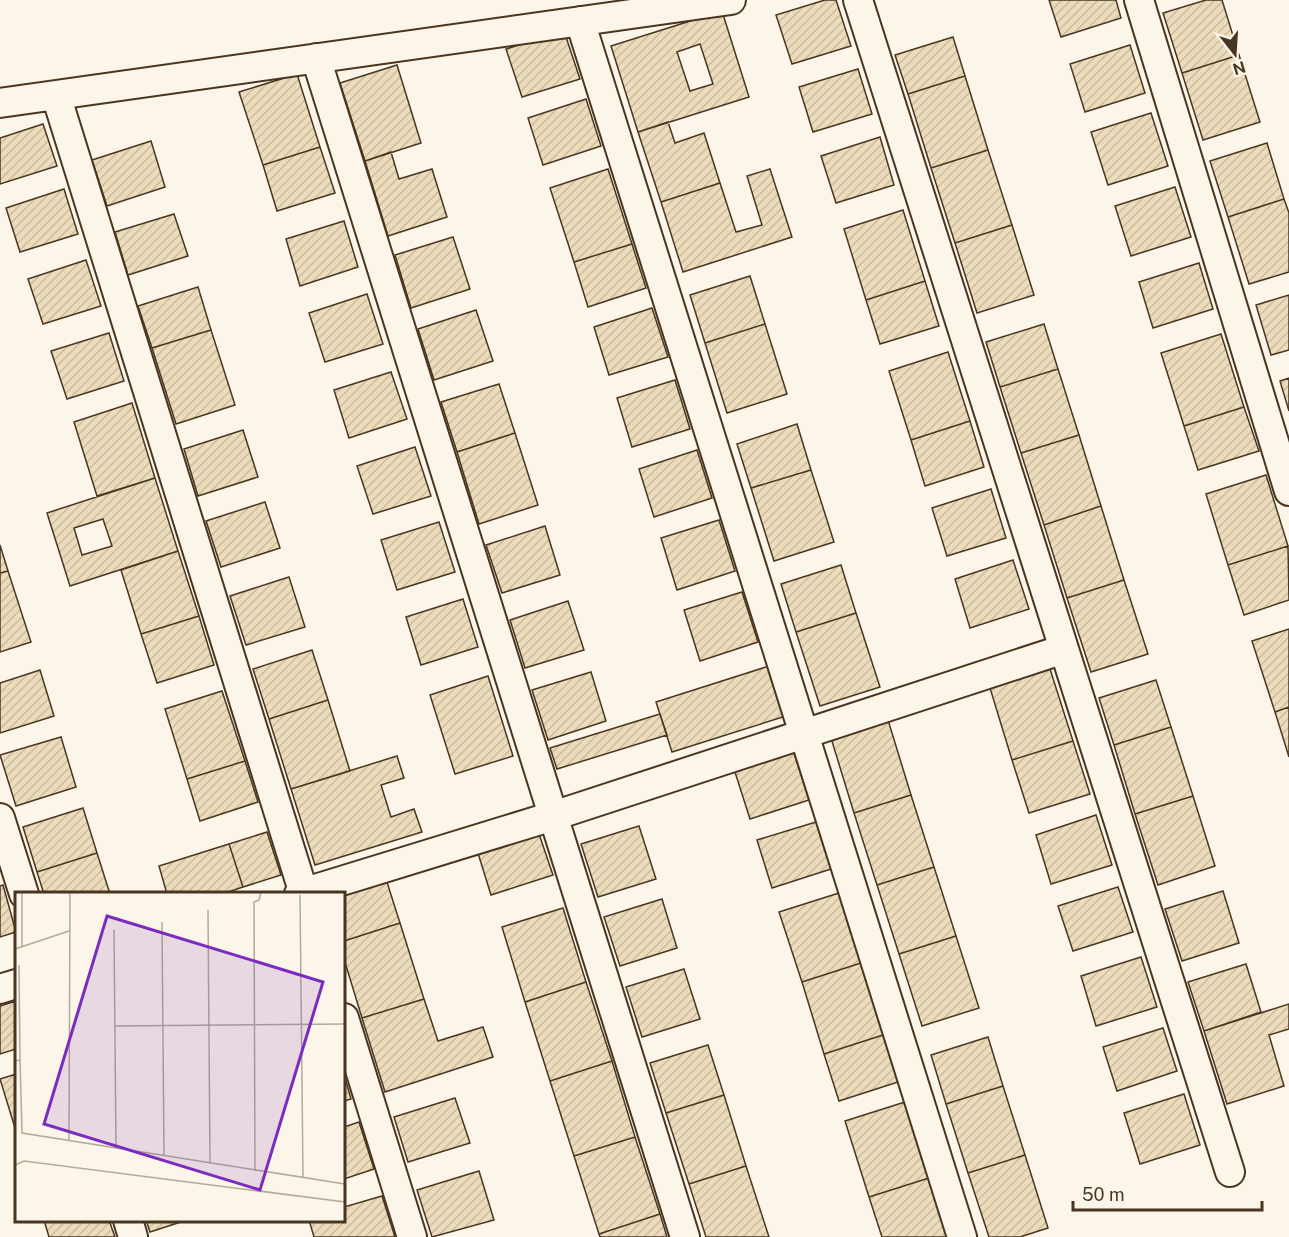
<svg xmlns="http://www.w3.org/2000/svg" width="1289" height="1237" font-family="'Public Sans',sans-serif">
  <defs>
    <pattern id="building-hatch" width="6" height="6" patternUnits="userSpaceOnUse" patternTransform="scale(1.5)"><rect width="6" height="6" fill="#ecdcbc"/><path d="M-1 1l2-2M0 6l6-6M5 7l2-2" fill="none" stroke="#ccbda1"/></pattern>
  </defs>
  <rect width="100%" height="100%" fill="#fbf6e9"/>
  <path fill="url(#building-hatch)" stroke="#4a3520" stroke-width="1.5" fill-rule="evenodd" d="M825 0H836L851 46 792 64 776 15Z
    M1049 0H1116L1121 18 1061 37Z
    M1206 0H1222L1239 55 1182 73 1163 13Z
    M722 11 749 97 638 132 611 46ZM700 44 713 84 690 91 677 52Z
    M564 31 580 79 522 97 506 49Z
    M953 37 965 76 908 94 895 55Z
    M1130 45 1145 93 1085 112 1070 64Z
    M1239 55 1260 122 1203 140 1182 73Z
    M397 65 421 143 365 161 340 83Z
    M858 69 872 114 813 132 799 87Z
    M297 74 320 147 263 165 239 92Z
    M965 76 988 150 931 168 908 94Z
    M586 99 601 146 543 165 528 118Z
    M1151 113 1168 166 1108 185 1091 132Z
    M668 122 675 143 704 133 720 183 661 202 638 132Z
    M43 124 57 166 0 184V138Z
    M880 137 894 185 836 203 821 156Z
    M151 141 165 187 107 206 92 160Z
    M1267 143 1284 199 1228 217 1210 161Z
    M320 147 335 193 277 211 263 165Z
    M988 150 1012 225 955 243 931 168Z
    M391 152 399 179 432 169 447 217 388 236 365 161Z
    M608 169 632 244 574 262 550 188Z
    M770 169 792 237 683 272 661 202 720 183 736 232 762 225 747 176Z
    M1175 187 1191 237 1131 256 1115 206Z
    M64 189 78 234 20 252 6 208Z
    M1284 199 1289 213V272L1249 284 1228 217Z
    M903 210 925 281 866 300 844 229Z
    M174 214 188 256 128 275 115 232Z
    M344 221 358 267 300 286 286 239Z
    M1012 225 1034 295 977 313 955 243Z
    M453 237 470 289 411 308 395 255Z
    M632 244 646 288 588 307 574 262Z
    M86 260 101 306 43 324 28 279Z
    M1199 263 1213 309 1153 328 1139 282Z
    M750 276 765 324 705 343 690 295Z
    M925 281 939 326 880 344 866 300Z
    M198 287 211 330 152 348 138 306Z
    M367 294 383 344 325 362 309 313Z
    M1289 295V350L1271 355 1256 305Z
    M652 308 668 357 609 375 594 327Z
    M476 310 493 361 434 380 418 329Z
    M765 324 787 394 727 413 705 343Z
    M1044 324 1058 369 1000 387 986 342Z
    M211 330 235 405 176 424 152 348Z
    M109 333 124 381 67 399 51 351Z
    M1221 334 1244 407 1184 426 1161 353Z
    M948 352 970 421 911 440 889 371Z
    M1058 369 1079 435 1021 453 1000 387Z
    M391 372 407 419 349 438 334 390Z
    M1289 378V411L1280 381Z
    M675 380 690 429 632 447 617 398Z
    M499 384 515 433 457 452 441 402Z
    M132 403 155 478 97 496 74 422Z
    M1244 407 1259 451 1198 470 1184 426Z
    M970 421 984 467 925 486 911 440Z
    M797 424 811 470 751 488 737 444Z
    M243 430 258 477 198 496 184 449Z
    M515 433 538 505 479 524 457 452Z
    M1079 435 1101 506 1044 525 1021 453Z
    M415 447 431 496 373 514 357 466Z
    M697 450 712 498 654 517 639 469Z
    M811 470 834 542 774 561 751 488Z
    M1266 475 1288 546 1228 565 1206 494Z
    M155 478 178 551 70 586 47 513ZM103 519 112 546 82 555 74 528Z
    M991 489 1006 538 947 556 932 508Z
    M265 502 280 548 221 567 206 521Z
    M1101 506 1124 580 1067 598 1044 525Z
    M719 520 735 571 677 590 661 538Z
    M439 522 455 572 397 590 381 540Z
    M545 526 560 575 502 593 486 545Z
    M0 545 8 571 0 573Z
    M1288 546 1289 600 1244 615 1228 565Z
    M178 551 199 616 141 634 121 570Z
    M1013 560 1029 609 970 628 955 579Z
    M841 565 856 613 796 632 781 584Z
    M8 571 31 642 0 652V573Z
    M289 577 305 627 246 645 230 596Z
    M1124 580 1148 654 1091 672 1067 598Z
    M742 592 758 642 700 661 684 610Z
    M463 599 478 647 421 665 406 617Z
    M568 601 584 650 525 668 510 620Z
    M856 613 880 687 820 706 796 632Z
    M199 616 214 665 157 683 141 634Z
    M1289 629V707L1275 712 1252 641Z
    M312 650 328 700 269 719 253 669Z
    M769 666 786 716 672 752 656 702Z
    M1050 669 1073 741 1012 760 990 688Z
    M40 670 54 716 0 733V683Z
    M591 672 606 721 548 740 532 690Z
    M488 676 513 756 455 774 430 695Z
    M1156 680 1171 727 1114 745 1099 698Z
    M222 691 245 761 187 779 165 709Z
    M328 700 350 771 291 789 269 719Z
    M1289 707V757L1275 712Z
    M660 714 667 735 557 769 550 748Z
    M888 720 911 795 854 813 831 738Z
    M1171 727 1193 796 1135 814 1114 745Z
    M61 737 76 787 16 806 0 755Z
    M1073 741 1090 794 1029 813 1012 760Z
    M793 750 809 800 750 819 734 769Z
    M397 756 404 778 381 785 391 817 414 809 422 832 315 865 291 789Z
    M245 761 258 802 200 821 187 779Z
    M911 795 934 867 877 885 854 813Z
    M1193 796 1215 866 1158 885 1135 814Z
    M83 808 97 853 37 872 23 827Z
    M1096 815 1112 865 1051 884 1036 835Z
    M816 822 831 869 772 888 757 840Z
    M639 826 656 879 598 897 581 844Z
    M538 831 553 875 491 895 477 850Z
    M267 832 281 875 243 887 229 844Z
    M229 844 243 887 222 894H167L159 866Z
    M97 853 110 894H44L37 872Z
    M934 867 956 936 899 954 877 885Z
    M386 879 400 923 344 941V894Z
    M3 885 16 932 0 937V886Z
    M1118 887 1133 932 1073 951 1058 906Z
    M1223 891 1239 943 1182 961 1165 909Z
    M839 893 861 963 802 982 779 912Z
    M662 899 677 948 620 966 604 917Z
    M563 908 586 982 525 1002 502 927Z
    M400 923 424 999 362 1018 344 959V941Z
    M956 936 979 1008 922 1026 899 954Z
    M1141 957 1157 1007 1096 1026 1081 976Z
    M861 963 883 1035 824 1054 802 982Z
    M1246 964 1261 1012 1204 1031 1188 982Z
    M684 969 700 1019 642 1037 626 987Z
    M586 982 612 1061 550 1081 525 1002Z
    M424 999 438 1041 483 1027 493 1057 385 1092 362 1018Z
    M16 1001V1049L0 1054V1006Z
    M1289 1004V1029L1269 1035 1284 1086 1227 1104 1204 1031Z
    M1163 1028 1177 1071 1117 1091 1103 1047Z
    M883 1035 898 1082 839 1101 824 1054Z
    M988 1037 1003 1086 946 1104 931 1055Z
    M708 1045 724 1095 666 1113 650 1063Z
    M612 1061 635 1137 574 1156 550 1081Z
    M16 1074V1128H15L0 1079Z
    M344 1074 351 1099 344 1101Z
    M1003 1086 1025 1155 968 1173 946 1104Z
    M1184 1094 1200 1145 1140 1164 1124 1113Z
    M724 1095 746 1166 689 1184 666 1113Z
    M455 1098 470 1143 408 1162 394 1117Z
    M905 1102 929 1178 869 1197 845 1121Z
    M359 1122 374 1169 344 1179V1127Z
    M635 1137 660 1214 599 1234 574 1156Z
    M1025 1155 1048 1228 1020 1237H989L968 1173Z
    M746 1166 769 1237H706L689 1184Z
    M479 1171 494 1220 432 1237 417 1190Z
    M929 1178 947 1237H882L869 1197Z
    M382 1196 395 1237H314L309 1220H344V1207Z
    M660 1214 667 1237H600L599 1234Z
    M44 1220H109L115 1237H49Z
    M146 1220H187L150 1232Z"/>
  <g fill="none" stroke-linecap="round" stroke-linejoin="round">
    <defs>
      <path id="minor" d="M858 0 1230 1172
        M1139 0 1289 491
        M580 21 962 1237
        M316 58 685 1237
        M56 95 304 894
        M0 103 731 0
        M0 818 24 894
        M299 894 553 816 1064 649
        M0 989 16 984
        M344 1018 412 1237
        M128 1220 133 1237"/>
    </defs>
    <use href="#minor" stroke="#4a3520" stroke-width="32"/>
    <use href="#minor" stroke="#fbf6e9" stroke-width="28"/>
  </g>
  <g transform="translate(15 892)">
    <rect width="330" height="330" fill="#fbf6e9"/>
    <path fill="none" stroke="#b4a999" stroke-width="1.5" d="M7 0V55M285 3 288 286M193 18 195 272M147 30 149 264M99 38 101 257M0 57 54 39M100 134 330 132M5 168 7 241 330 292M0 169 5 168 4 73M54 248 55 0M0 273 9 269 330 310M240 279 239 10 244 8 246 0"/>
    <path fill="#7b2cbf" fill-opacity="0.15" stroke="#7b2cbf" stroke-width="3" d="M92 24 308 90 245 298 29 232Z"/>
    <rect width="330" height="330" fill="none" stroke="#4a3520" stroke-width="3"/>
  </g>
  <g transform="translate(1235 54) rotate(163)" stroke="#fbf6e9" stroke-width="4.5" paint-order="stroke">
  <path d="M0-4.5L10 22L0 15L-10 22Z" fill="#4a3520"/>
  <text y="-9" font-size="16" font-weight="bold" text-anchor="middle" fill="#4a3520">N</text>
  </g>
  <path d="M1073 1201v9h189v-9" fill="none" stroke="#4a3520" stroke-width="3"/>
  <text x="1082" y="1201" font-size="18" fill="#4a3520" stroke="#fbf6e9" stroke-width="4.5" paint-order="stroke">50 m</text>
</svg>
